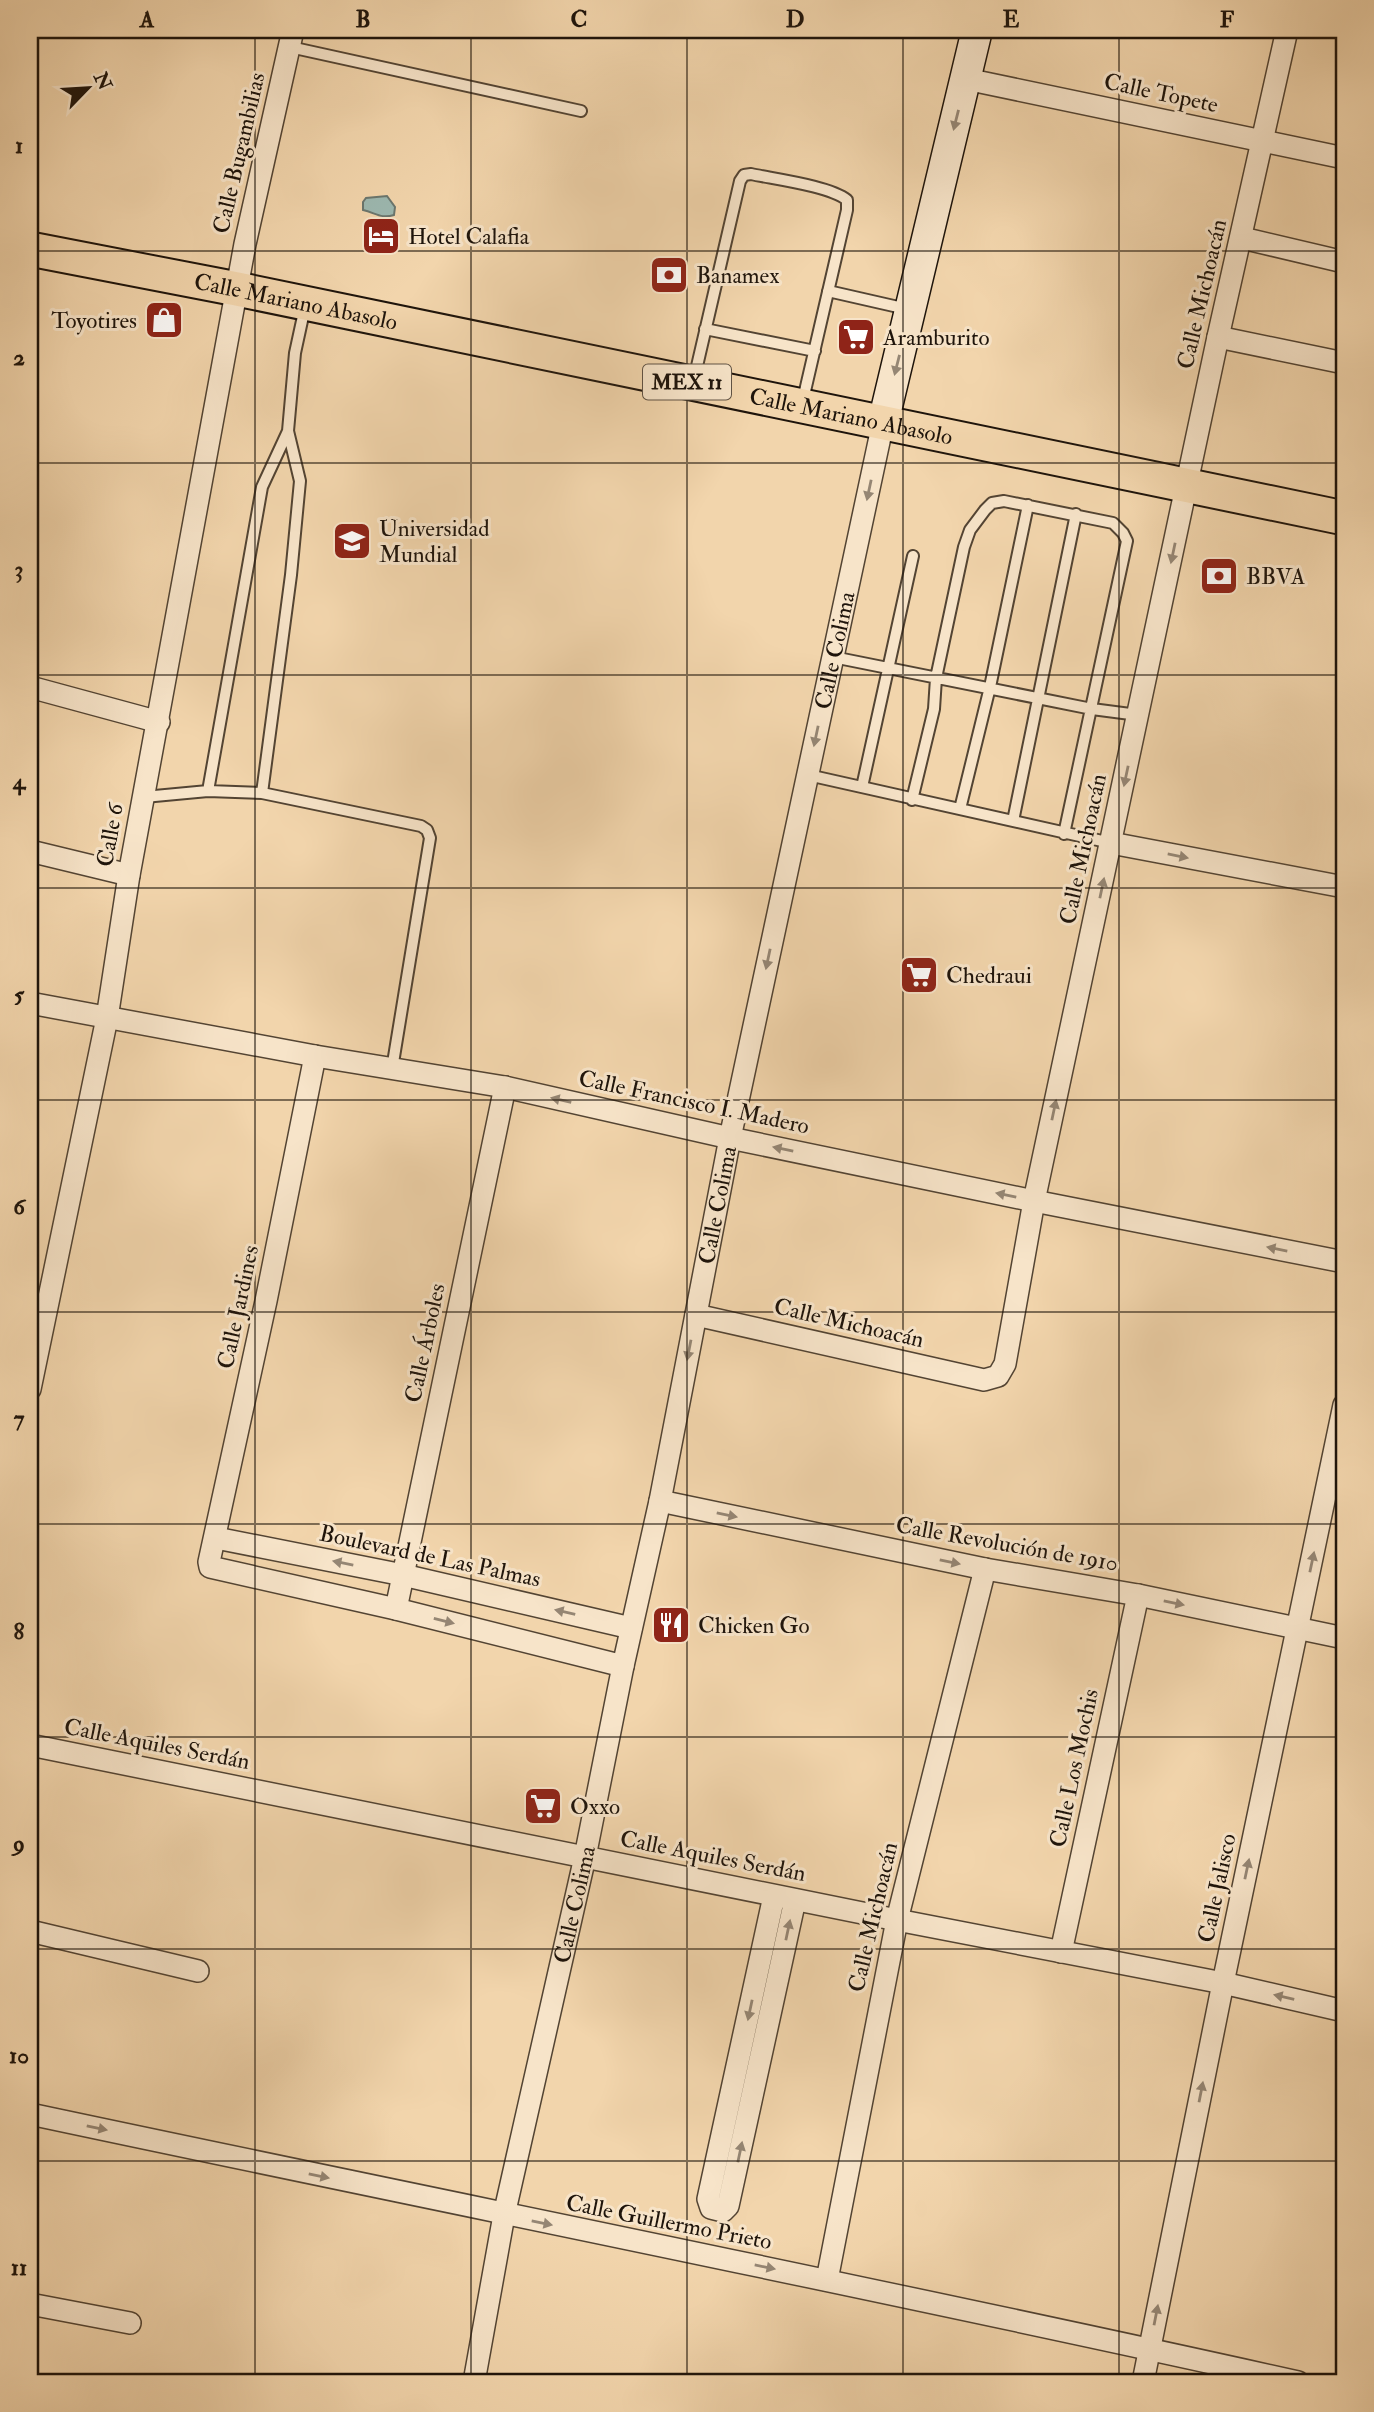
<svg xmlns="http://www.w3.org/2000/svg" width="1374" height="2412" font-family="'IM FELL Double Pica',serif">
  <rect width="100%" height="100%" fill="#f2d5ac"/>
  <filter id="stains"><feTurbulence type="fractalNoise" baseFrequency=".00286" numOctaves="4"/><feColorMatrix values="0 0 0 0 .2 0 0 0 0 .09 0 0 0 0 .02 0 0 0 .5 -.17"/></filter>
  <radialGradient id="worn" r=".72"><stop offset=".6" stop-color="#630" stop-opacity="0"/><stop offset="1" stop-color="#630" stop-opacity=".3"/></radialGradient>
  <path fill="#9cb8b0" stroke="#6a766e" stroke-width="2" d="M387 196 395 207 394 215C381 219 376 213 363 210V202L366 198Z"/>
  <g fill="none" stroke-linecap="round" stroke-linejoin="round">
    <defs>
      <path id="lane" d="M290 47 581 111
        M828 291 907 309
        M705 329 815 351
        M694 379 740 181 744 175 751 174C774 179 830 186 847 200V210L802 404
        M833 657 1092 709 1138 715
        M808 775 1111 843
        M862 787 913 556
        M208 791 262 793 421 826 427 830 430 838 392 1069
        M262 793 291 575 300 481 288 431
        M144 797 208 791 262 487 288 431 295 353 305 307
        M912 800 934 709 936 678 964 547 970 530 985 510 992 503 1004 501 1113 523 1123 533 1127 541 1064 834
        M960 809 990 687 1028 505
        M1013 821 1076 514"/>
      <g id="street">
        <path d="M966 79 1344 158"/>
        <path d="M1242 238 1344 262"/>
        <path d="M1218 337 1344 363"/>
        <path d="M30 687 159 722"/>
        <path d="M1111 843 1344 887"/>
        <path d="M30 851 129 875"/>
        <path d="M30 1003 315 1056 505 1087 730 1138 1034 1201 1344 1262"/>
        <path d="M315 1056 266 1301 209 1562 210 1567 396 1609 623 1666"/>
        <path d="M696 1315 984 1380 998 1376 1005 1364 1034 1201 1218 337 1287 30"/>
        <path d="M30 1389 107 1018 129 875 245 244 293 30"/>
        <path d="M660 1501 985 1569 1138 1595 1344 1638"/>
        <path d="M216 1538 403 1575 631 1628"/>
        <path d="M396 1609 505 1087"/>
        <path d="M30 1745 897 1920 1223 1983 1344 2011"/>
        <path d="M774 1896 708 2199 711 2208 723 2211 728 2206 795 1900"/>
        <path d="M30 1931 198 1971"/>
        <path d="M1061 1952 1138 1595"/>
        <path d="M30 2114C453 2204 877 2288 1298 2382"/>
        <path d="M827 2280 897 1920 985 1569"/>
        <path d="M30 2304 130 2323"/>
        <path id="s1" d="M474 2382 504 2215 585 1857 623 1666 660 1501 730 1138 883 423"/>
        <path d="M1143 2382 1223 1983 1344 1405"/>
      </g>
      <path id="secondary" d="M883 423 977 30"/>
      <g id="primary">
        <path id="s2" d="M30 249 237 289 1344 518"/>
      </g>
    </defs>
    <use href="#lane" stroke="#534433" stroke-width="14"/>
    <use href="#street" stroke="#534433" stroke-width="24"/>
    <use href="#secondary" stroke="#1e140b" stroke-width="33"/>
    <use href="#primary" stroke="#1e140b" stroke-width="37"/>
    <use href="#lane" stroke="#f7e4c9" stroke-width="10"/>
    <use href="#street" stroke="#f7e4c9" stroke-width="21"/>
    <use href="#secondary" stroke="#f7e4c9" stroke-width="30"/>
    <use href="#primary" stroke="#f2d5ac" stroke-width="33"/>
  </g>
  <defs><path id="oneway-solid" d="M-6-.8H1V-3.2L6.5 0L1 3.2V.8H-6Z" transform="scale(1.75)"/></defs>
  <g fill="#958674">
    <use href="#oneway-solid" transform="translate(956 120) rotate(104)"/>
    <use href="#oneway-solid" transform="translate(897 365) rotate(104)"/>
    <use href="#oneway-solid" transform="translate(869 490) rotate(102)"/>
    <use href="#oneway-solid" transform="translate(1173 553) rotate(102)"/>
    <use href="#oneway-solid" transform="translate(816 736) rotate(102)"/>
    <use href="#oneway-solid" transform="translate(1126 776) rotate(102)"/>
    <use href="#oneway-solid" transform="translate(1178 856) rotate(11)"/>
    <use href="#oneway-solid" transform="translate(1102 888) rotate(-78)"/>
    <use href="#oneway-solid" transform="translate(768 959) rotate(102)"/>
    <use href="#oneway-solid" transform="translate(561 1100) rotate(-167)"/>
    <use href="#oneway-solid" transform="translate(1054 1110) rotate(-78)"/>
    <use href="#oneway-solid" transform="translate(783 1149) rotate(-168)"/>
    <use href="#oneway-solid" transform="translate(1006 1195) rotate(-168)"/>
    <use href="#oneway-solid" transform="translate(1277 1249) rotate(-169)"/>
    <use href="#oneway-solid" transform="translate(689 1350) rotate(101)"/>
    <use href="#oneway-solid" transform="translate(727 1515) rotate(12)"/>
    <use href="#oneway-solid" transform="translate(950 1562) rotate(12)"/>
    <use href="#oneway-solid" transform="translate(1312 1562) rotate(-78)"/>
    <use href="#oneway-solid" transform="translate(343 1563) rotate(-169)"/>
    <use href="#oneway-solid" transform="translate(1174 1603) rotate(12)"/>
    <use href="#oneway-solid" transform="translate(565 1612) rotate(-167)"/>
    <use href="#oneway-solid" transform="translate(444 1621) rotate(14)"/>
    <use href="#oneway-solid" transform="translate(1247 1869) rotate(-78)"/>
    <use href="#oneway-solid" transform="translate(788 1930) rotate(-78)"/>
    <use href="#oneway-solid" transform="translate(1284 1997) rotate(-167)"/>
    <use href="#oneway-solid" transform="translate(750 2010) rotate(102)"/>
    <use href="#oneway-solid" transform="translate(1201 2092) rotate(-79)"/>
    <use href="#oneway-solid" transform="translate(97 2128) rotate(12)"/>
    <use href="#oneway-solid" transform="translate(740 2152) rotate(-78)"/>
    <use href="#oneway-solid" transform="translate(319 2176) rotate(12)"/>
    <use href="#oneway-solid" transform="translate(542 2223) rotate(11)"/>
    <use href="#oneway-solid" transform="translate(765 2267) rotate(11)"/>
    <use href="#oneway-solid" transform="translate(1156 2315) rotate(-79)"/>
  </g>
  <path fill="none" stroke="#1e140b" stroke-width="2" stroke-opacity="0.55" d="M255 30V2382M471 30V2382M687 30V2382M903 30V2382M1119 30V2382M30 251H1344M30 463H1344M30 675H1344M30 888H1344M30 1100H1344M30 1312H1344M30 1524H1344M30 1737H1344M30 1949H1344M30 2161H1344"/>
  <defs>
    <symbol id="hotel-square" viewBox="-11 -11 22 22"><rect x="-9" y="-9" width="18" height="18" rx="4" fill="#8f2418" stroke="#f7e4c9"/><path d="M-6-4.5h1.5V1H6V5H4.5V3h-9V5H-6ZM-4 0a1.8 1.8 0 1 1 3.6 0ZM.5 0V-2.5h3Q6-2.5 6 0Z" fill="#fff"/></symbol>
    <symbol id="bank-square" viewBox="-11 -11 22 22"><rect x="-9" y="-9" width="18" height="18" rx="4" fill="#8f2418" stroke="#f7e4c9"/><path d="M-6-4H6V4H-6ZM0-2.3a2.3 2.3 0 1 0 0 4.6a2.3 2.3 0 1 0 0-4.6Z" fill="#fff"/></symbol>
    <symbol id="shop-square" viewBox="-11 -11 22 22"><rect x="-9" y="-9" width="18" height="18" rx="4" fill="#8f2418" stroke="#f7e4c9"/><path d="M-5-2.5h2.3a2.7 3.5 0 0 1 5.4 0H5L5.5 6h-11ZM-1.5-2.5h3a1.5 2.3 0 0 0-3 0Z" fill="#fff"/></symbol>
    <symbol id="supermarket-square" viewBox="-11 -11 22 22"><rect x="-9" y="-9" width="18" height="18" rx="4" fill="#8f2418" stroke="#f7e4c9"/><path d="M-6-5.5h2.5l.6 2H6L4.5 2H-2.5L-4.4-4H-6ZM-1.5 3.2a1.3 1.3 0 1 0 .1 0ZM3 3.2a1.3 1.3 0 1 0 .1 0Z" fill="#fff"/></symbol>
    <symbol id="university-square" viewBox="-11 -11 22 22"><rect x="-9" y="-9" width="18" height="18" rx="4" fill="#8f2418" stroke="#f7e4c9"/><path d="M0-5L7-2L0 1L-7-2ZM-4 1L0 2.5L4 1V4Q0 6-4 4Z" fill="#fff"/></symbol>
    <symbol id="restaurant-square" viewBox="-11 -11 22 22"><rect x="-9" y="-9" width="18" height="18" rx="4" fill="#8f2418" stroke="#f7e4c9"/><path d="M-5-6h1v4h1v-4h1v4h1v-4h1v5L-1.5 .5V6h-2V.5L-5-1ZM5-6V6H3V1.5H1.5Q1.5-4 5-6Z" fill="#fff"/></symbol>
  </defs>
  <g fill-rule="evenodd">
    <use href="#hotel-square" x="359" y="214" width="44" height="44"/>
    <use href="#bank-square" x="647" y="253" width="44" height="44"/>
    <use href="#shop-square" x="142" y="298" width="44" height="44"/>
    <use href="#supermarket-square" x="834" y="315" width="44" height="44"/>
    <use href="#university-square" x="330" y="519" width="44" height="44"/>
    <use href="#bank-square" x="1197" y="554" width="44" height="44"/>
    <use href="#supermarket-square" x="897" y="953" width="44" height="44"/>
    <use href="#restaurant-square" x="649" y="1603" width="44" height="44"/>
    <use href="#supermarket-square" x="521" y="1784" width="44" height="44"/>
  </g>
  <g text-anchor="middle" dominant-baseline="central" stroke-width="6" stroke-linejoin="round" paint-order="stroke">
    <rect fill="#f7e4c9" stroke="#5f5244" stroke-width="2" x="643" y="364.5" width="88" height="35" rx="5"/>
    <g font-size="21" font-weight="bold" fill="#1e140b">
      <text x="687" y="382">MEX 11</text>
    </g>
    <g font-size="23" fill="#1e140b" stroke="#f7e4c9">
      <text transform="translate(1161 93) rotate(12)">Calle Topete</text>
      <text transform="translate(239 153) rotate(-77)">Calle Bugambilias</text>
      <text transform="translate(1202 294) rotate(-77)">Calle Michoacán</text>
      <text stroke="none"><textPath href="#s2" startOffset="271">Calle Mariano Abasolo</textPath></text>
      <text stroke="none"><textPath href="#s2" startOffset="838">Calle Mariano Abasolo</textPath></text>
      <text stroke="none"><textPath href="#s1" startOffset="1769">Calle Colima</textPath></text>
      <text transform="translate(110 835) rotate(-80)">Calle 6</text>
      <text transform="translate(1083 849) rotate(-78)">Calle Michoacán</text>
      <text transform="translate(694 1102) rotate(12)">Calle Francisco I. Madero</text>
      <text stroke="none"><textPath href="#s1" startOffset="1202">Calle Colima</textPath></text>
      <text transform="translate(238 1307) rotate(-78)">Calle Jardines</text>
      <text transform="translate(849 1323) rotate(13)">Calle Michoacán</text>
      <text transform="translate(425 1343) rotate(-78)">Calle Árboles</text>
      <text transform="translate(1007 1544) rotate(10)">Calle Revolución de 1910</text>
      <text transform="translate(430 1556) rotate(12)">Boulevard de Las Palmas</text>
      <text transform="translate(157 1744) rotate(11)">Calle Aquiles Serdán</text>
      <text transform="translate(1074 1768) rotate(-78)">Calle Los Mochis</text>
      <text transform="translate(713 1856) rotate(11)">Calle Aquiles Serdán</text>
      <text transform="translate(1217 1888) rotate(-78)">Calle Jalisco</text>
      <text stroke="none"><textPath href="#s1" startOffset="488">Calle Colima</textPath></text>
      <text transform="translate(873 1917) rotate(-77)">Calle Michoacán</text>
      <text transform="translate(669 2222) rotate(11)">Calle Guillermo Prieto</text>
    </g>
    <g font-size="23" fill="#1e140b" stroke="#f7e4c9" text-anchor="start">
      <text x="408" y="236">Hotel Calafia</text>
      <text x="696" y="275">Banamex</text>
      <text x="137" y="320" text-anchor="end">Toyotires</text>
      <text x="883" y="337">Aramburito</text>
      <text x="379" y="528">Universidad<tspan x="379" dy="26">Mundial</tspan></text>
      <text x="1246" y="576">BBVA</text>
      <text x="946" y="975">Chedraui</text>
      <text x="698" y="1625">Chicken Go</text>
      <text x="570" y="1806">Oxxo</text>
    </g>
  </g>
  <rect width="1374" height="2412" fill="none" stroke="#f2d5ac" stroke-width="77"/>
  <g transform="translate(88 88) rotate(65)" stroke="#f7e4c9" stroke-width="5" paint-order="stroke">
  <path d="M0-5L12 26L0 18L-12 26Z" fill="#1e140b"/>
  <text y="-10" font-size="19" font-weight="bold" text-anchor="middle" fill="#1e140b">N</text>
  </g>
  <rect x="38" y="38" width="1298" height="2336" fill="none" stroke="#1e140b" stroke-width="2.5"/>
  <g font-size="23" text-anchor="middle" font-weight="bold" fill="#1e140b">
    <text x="147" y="27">A</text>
    <text x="363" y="27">B</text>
    <text x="579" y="27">C</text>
    <text x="795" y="27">D</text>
    <text x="1011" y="27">E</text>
    <text x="1227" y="27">F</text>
    <text x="19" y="153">1</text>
    <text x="19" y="365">2</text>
    <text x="19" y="577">3</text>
    <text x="19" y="789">4</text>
    <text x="19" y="1002">5</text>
    <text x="19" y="1214">6</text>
    <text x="19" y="1426">7</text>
    <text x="19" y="1639">8</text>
    <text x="19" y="1851">9</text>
    <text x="19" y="2063">10</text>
    <text x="19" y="2275">11</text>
  </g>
  <rect width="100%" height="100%" filter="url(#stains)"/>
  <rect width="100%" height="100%" fill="url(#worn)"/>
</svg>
